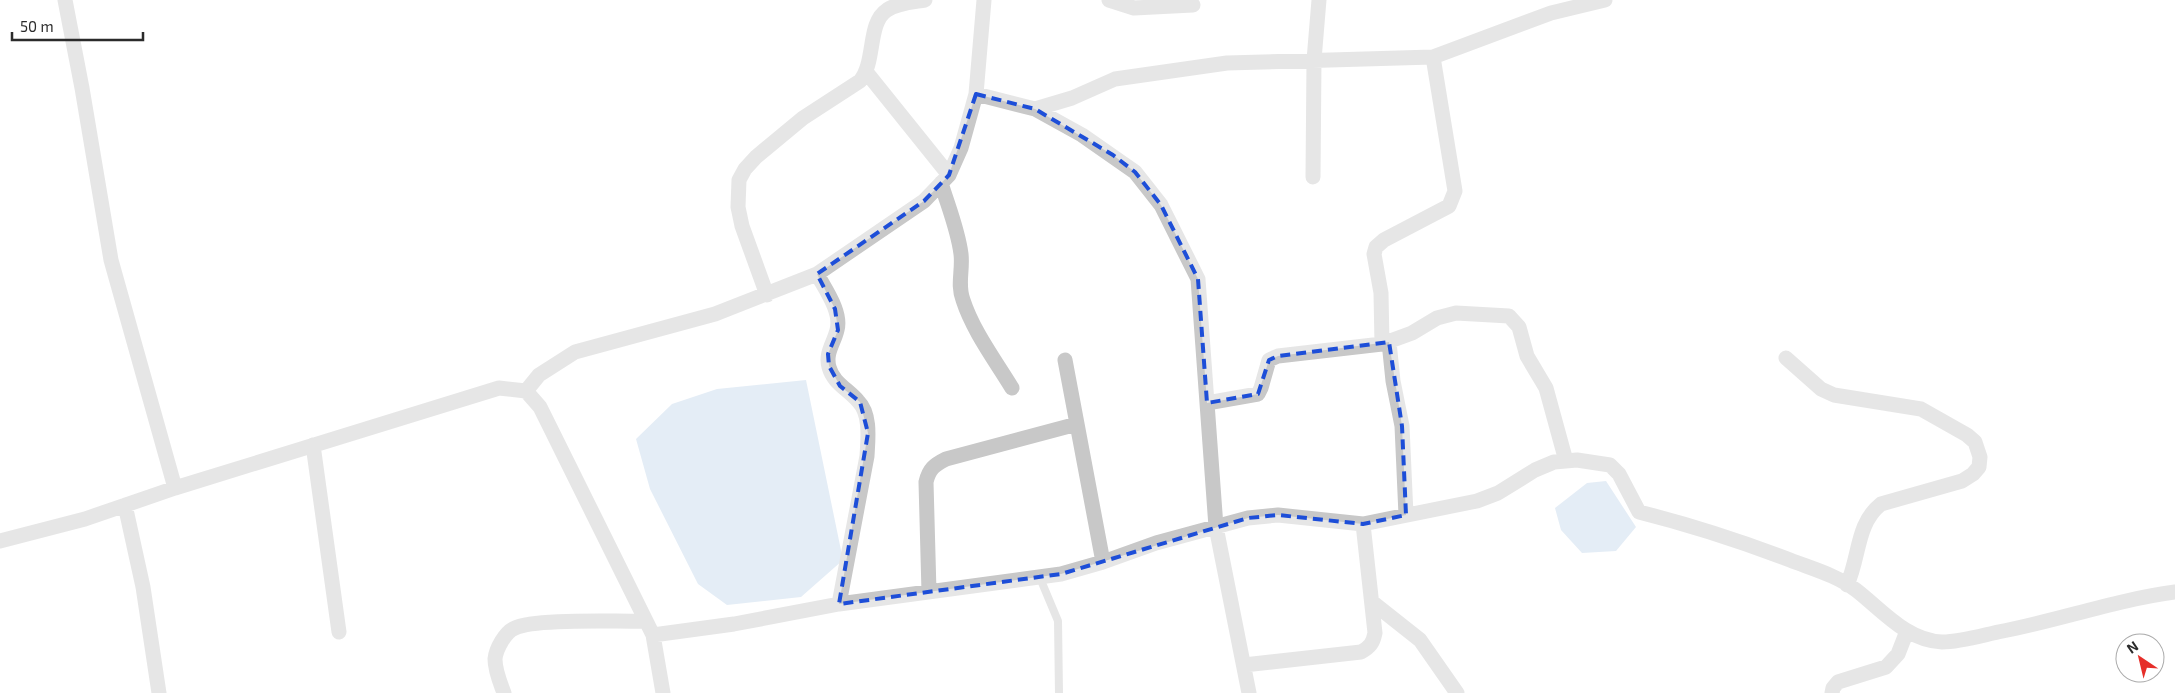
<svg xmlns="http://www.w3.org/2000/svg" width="2175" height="693" font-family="'Exo 2',sans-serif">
  <rect width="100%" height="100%" fill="#fff"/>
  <path fill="#c4d7ea" d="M806 380 843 560 801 597 727 605 698 584 650 489 636 439 672 404 717 389Z
    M1606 481 1636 527 1616 551 1582 553 1561 530 1555 508 1587 483Z"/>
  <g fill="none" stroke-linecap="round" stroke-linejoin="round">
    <path stroke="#c8c8c8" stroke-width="8" d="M1040 578 1058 621 1059 693"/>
    <path stroke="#c8c8c8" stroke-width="15" d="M65 0 82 88 111 260 175 488
      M1109 0 1134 8 1193 5
      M867 73 949 175
      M976 94 1035 109 1072 98 1115 79 1227 63 1433 57 1551 13 1605 0
      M1035 109 1082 135 1135 172 1161 205 1198 279 1216 527 1249 693
      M1313 177 1314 60 1319 0
      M941 183C948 206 958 230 961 254 963 270 957 285 963 300 973 331 995 360 1012 388
      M817 274C825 289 842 312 837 330 834 343 825 353 829 367 833 383 848 389 858 401 871 414 868 439 867 456L839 604
      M767 295 742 226 738 207 739 180 745 169 756 157 803 118 860 81C876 62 867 23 887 10 897 3 913 2 925 0
      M1389 342 1393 381 1402 426 1406 515
      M1382 344 1381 293 1374 254 1376 247 1384 240 1449 206 1455 191 1433 57
      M1786 358 1821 389 1834 395 1921 409 1967 435 1975 442 1980 457 1979 467 1973 474 1962 481 1881 504C1856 524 1860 556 1847 585
      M1065 360 1103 562
      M526 391 539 375 575 352 715 314 817 274 924 201 949 175 961 148 976 94 984 0
      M1207 403 1258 394 1261 388 1269 360 1278 356 1382 344 1412 333 1437 318 1456 313 1509 316 1519 327 1527 356 1546 388 1566 461
      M313 445 339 632
      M125 505 143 587 159 693
      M0 541 85 519 175 488 499 388 526 391 540 407 653 635 663 693
      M929 592 926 482C929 469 934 465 946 459L1077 424
      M1372 602 1420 640 1457 693
      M653 635 734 624 839 604 1061 574 1103 562 1156 543 1248 518 1278 515 1363 524 1477 501 1498 493 1535 470 1554 462 1577 460 1610 465 1619 474 1639 512C1691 525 1740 541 1790 560 1813 569 1836 575 1856 590 1882 610 1907 641 1942 642 1960 642 1980 636 1998 632 2057 621 2115 600 2175 592
      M1244 665 1361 652C1370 647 1373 643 1375 633L1363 524
      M504 693C500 682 495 671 495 659 496 649 505 632 515 628 535 618 619 622 646 621
      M1832 693 1833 688 1838 682 1886 667 1898 654 1907 631"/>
  </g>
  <path d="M0 0H2175V693H0ZM976 94 1035 109 1113 155 1135 172 1161 205 1198 279 1207 403 1258 394 1269 360 1278 356 1389 342 1402 426 1406 515 1363 524 1278 515 1248 518 1061 574 839 604 868 433 860 402 840 386 829 366 828 354 838 330 835 309 817 274 924 201 949 175Z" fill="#fff" fill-opacity=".55" fill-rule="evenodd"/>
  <path fill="none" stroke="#1d4ed8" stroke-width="4" stroke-dasharray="10 6" stroke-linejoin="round" d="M976 94 1035 109 1113 155 1135 172 1161 205 1198 279 1207 403 1258 394 1269 360 1278 356 1389 342 1402 426 1406 515 1363 524 1278 515 1248 518 1061 574 839 604 868 433 860 402 840 386 829 366 828 354 838 330 835 309 817 274 924 201 949 175Z"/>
  <g transform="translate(2140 658) rotate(325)"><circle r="24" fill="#ffffff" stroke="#aaaaaa"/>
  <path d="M0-4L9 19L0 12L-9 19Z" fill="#e62f2a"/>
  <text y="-8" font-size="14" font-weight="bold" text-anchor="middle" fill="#2b2b2b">N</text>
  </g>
  <path d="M12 32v8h131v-8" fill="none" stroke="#2b2b2b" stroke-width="2.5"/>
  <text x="20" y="32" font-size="15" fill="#2b2b2b" stroke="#ffffff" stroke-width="4" paint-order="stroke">50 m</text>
</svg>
